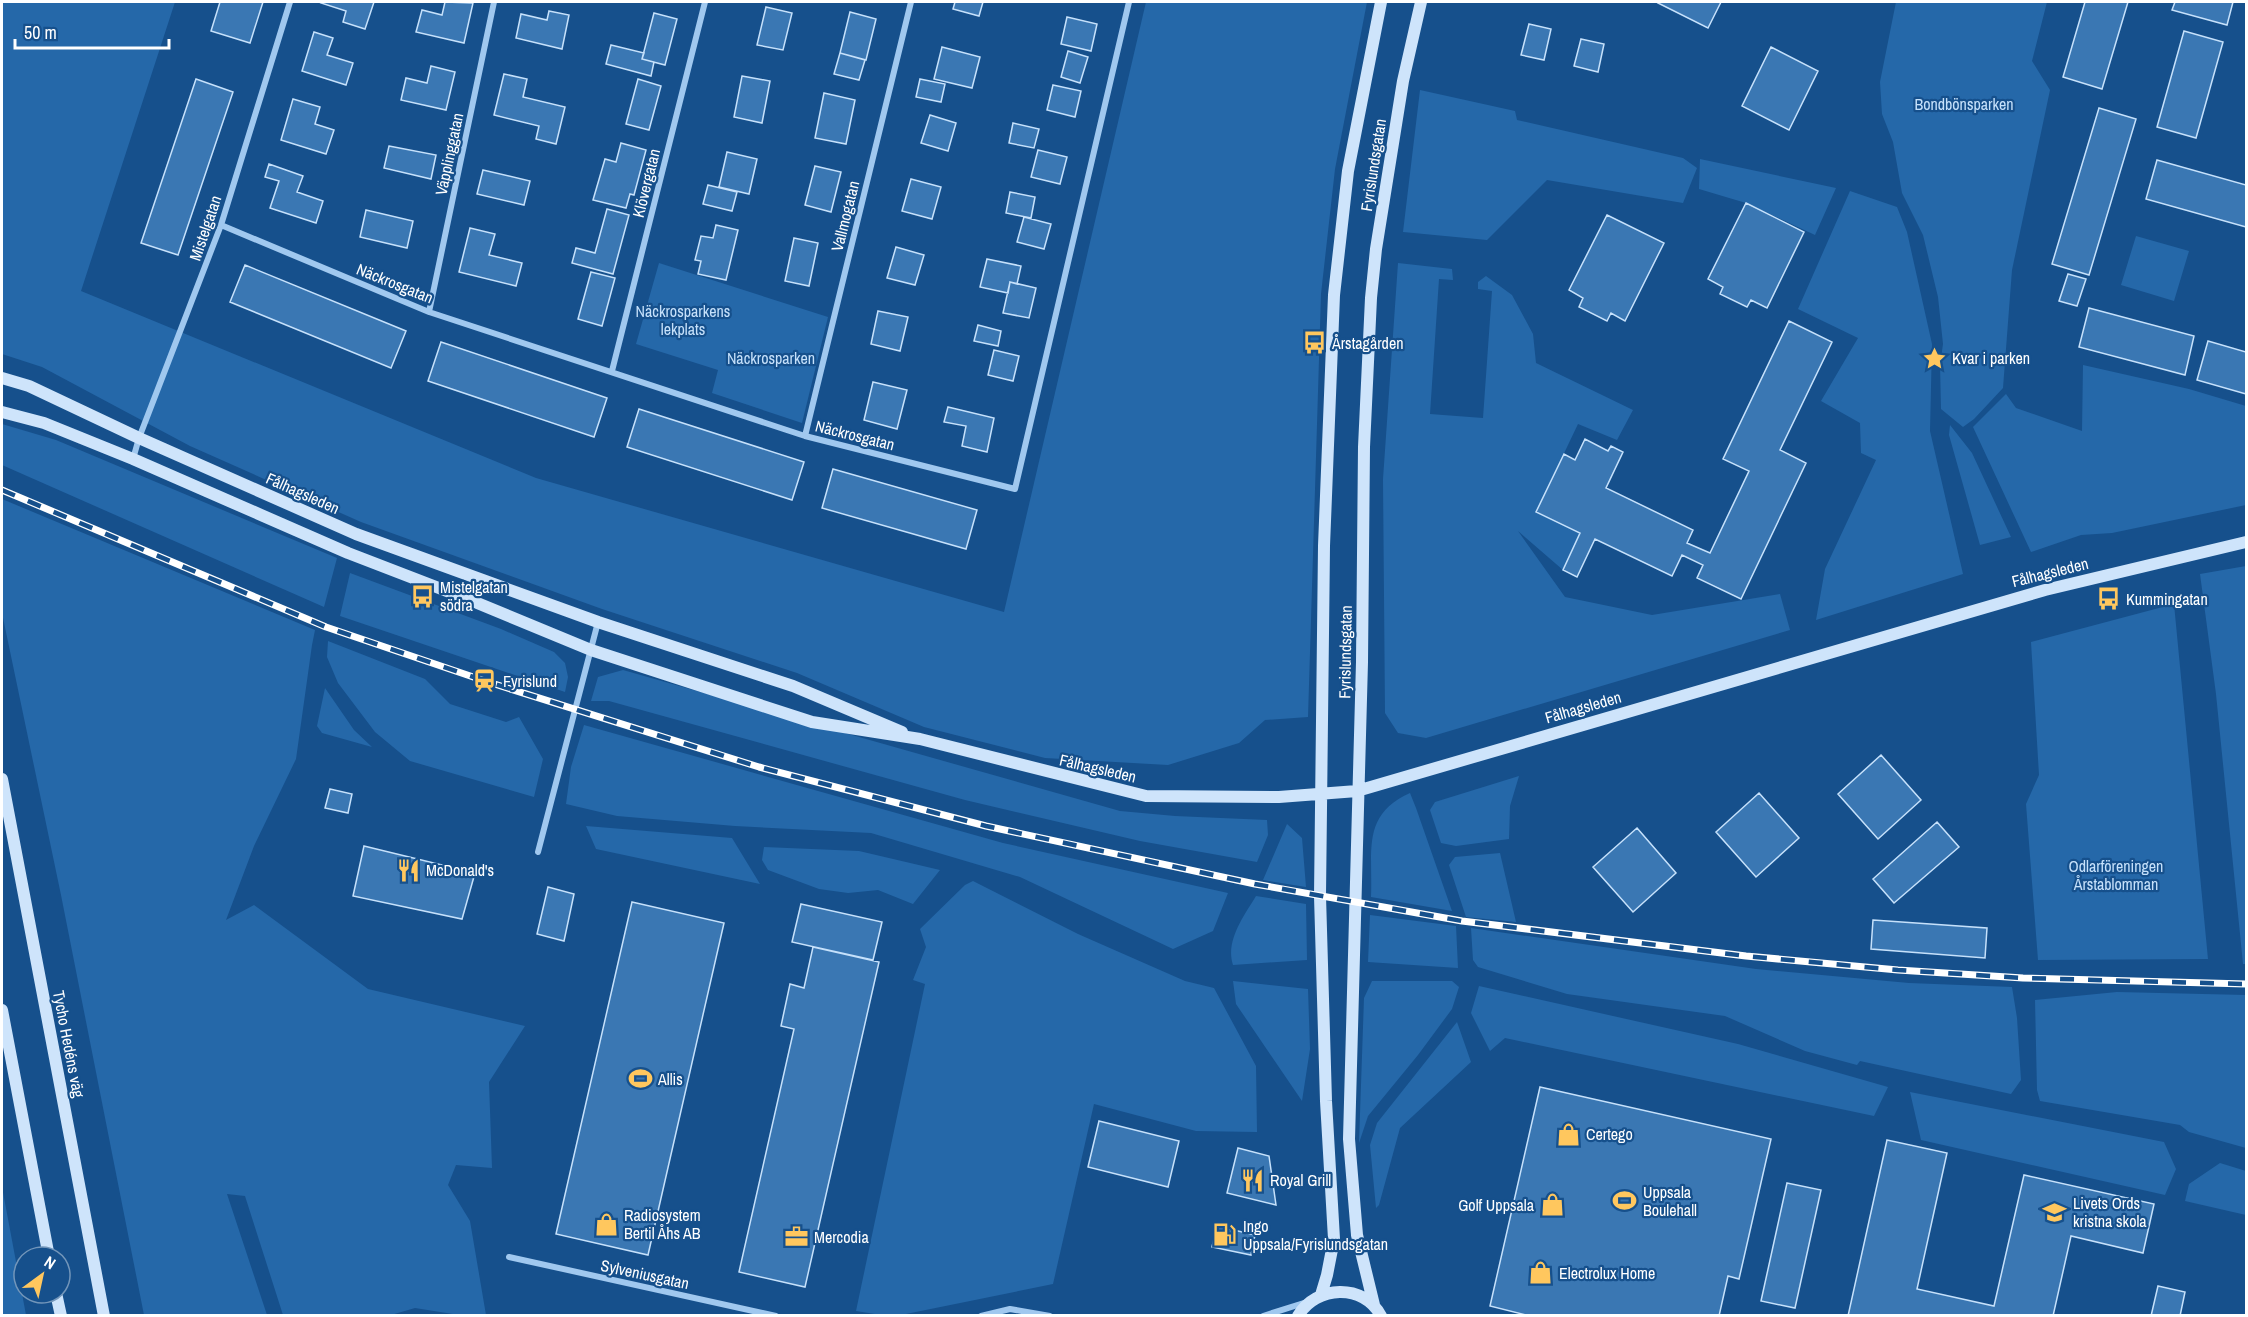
<svg xmlns="http://www.w3.org/2000/svg" width="2248" height="1317" font-family="'Archivo Narrow',sans-serif">
  <rect width="100%" height="100%" fill="#16508c"/>
  <path fill="#2568a9" d="M2 2H175L81 291 536 478 1004 612 1146 2H1367L1335 169 1321 294 1308 717 1265 720 1239 743 1168 765 1045 758 924 727 797 673 602 609 361 522 190 446 42 367 2 354Z
    M1896 2H2047L2032 61 2050 90 2012 270 2003 388 1974 419 1963 427 1941 409 1940 365 1943 344 1938 297 1923 235 1902 193 1893 142 1882 114 1880 82Z
    M1420 90 1515 111 1517 120 1683 158 1697 168 1683 203 1547 180 1487 240 1403 232Z
    M1700 159 1836 188 1815 235 1746 203 1699 189Z
    M1850 191 1897 207 1907 232 1932 344 1930 431 1963 574 1816 620 1825 569 1876 460 1861 453 1860 423 1821 401 1858 338 1798 309Z
    M2136 236 2189 251 2174 301 2121 285Z
    M659 263 828 317 802 423 712 393 718 370 636 344Z
    M1398 263 1452 269 1453 280 1439 279 1430 414 1483 418 1492 291 1478 289V282L1486 276 1512 295 1533 334 1536 363 1633 410 1617 440 1578 424 1536 512 1580 533 1563 570 1518 531 1565 597 1652 615 1780 594 1790 630 1426 738 1398 733 1385 713 1383 479Z
    M2083 365 2189 389 2246 406V505L2112 533 2081 535 2031 552 1973 427 2006 394 2016 408 2082 431Z
    M2 424 56 440 337 558 324 607 2 465Z
    M1950 425 1972 453 2011 537 1980 545 1949 435Z
    M2 499 315 630 312 645 296 759 254 846 226 920 254 905 368 989 525 1026 489 1082 492 1168 456 1165 448 1185 470 1221 486 1315H459L415 1308 391 1315H283L245 1196 227 1194 267 1315H144L61 895 2 613Z
    M2246 566V964H2243L2216 694 2200 574Z
    M350 573 501 629 554 652 565 663 568 677 565 692 340 616Z
    M2174 604 2208 959 2038 960 2026 804 2039 775 2031 642Z
    M328 641 425 679 450 704 506 722 519 717 543 759 534 797 410 761 375 732 338 683 327 657Z
    M623 670 1120 811 1175 816 1267 820 1268 835 1257 862 1140 841 965 800 609 701H591L598 677Z
    M325 688 354 730 372 747 322 733 317 726Z
    M584 725 1003 843 1228 893 1213 931 1173 949 1020 877 871 833 735 826 617 816 566 804 571 767Z
    M1519 776 1510 806 1509 839 1456 846 1441 843 1430 810 1435 802Z
    M1410 793 1416 808 1452 911 1371 897C1373 851 1361 815 1410 793Z
    M1287 824 1302 838 1306 887 1263 880Z
    M586 826 732 838 760 884 596 849Z
    M764 847 859 851 940 870 913 904 878 890 848 893 819 889 768 870 762 860Z
    M1500 853 1516 922 1466 917 1449 865 1455 857Z
    M973 881 1078 934 1185 981 1214 988 1256 1066 1257 1132 1196 1131 1094 1104 1053 1284 901 1315H881L856 1311 925 984 913 980 926 947 920 929 965 885Z
    M1256 896 1306 904 1307 960 1233 965C1225 941 1244 916 1256 896Z
    M1370 915 1456 926 1458 968 1368 962Z
    M1471 928 1756 969 1909 983 2012 987 2017 1018 2021 1080 2011 1094 1860 1061 1857 1065 1805 1051 1725 1016 1567 994 1478 967 1473 960Z
    M1233 981 1308 989 1310 1049 1302 1101 1236 1004Z
    M1372 981H1452L1459 987 1452 1009 1418 1055 1368 1116 1359 1143 1364 998Z
    M1479 986 1738 1044 1888 1087 1874 1116 1505 1038 1490 1051 1471 1013Z
    M2117 992 2246 995V1148L2189 1132 2180 1125 2040 1101 2037 1090 2035 1000Z
    M1457 1022 1471 1062 1400 1128 1379 1205 1376 1208 1370 1145 1377 1123Z
    M1910 1092 2164 1142 2176 1169 2165 1195 1921 1140Z
    M2220 1163 2246 1171V1215L2185 1201 2189 1184Z
    M2 1187 26 1315H2Z"/>
  <path fill="#3a77b3" stroke="#c6e1fb" stroke-width="1.5" d="M220 2H263L250 43 211 31Z
    M322 2H374L365 29 343 22 346 11 321 3Z
    M445 2 473 3 464 43 416 32 422 10 442 15Z
    M955 2H983L979 16 953 9Z
    M1659 2H1721L1708 28 1658 3Z
    M2085 2H2128L2102 89 2063 77Z
    M2175 2H2233L2227 25 2172 10Z
    M766 7 792 13 783 50 757 45Z
    M549 11 569 15 562 49 516 38 521 14 547 20Z
    M850 12 876 19 866 60 840 53Z
    M654 13 677 19 665 65 642 59Z
    M1067 17 1097 24 1091 51 1061 44Z
    M1529 24 1551 29 1544 60 1521 55Z
    M2184 31 2223 42 2196 138 2157 127Z
    M314 32 333 38 327 55 353 63 346 85 302 71Z
    M1581 39 1604 44 1598 72 1574 66Z
    M611 45 644 53 642 59 654 62 651 76 606 64Z
    M942 47 980 57 972 88 934 79Z
    M1771 47 1818 71 1789 130 1742 106Z
    M1068 51 1088 57 1080 83 1061 77Z
    M840 53 865 60 859 80 834 74Z
    M431 66 455 72 446 110 401 100 406 78 427 83Z
    M504 74 527 79 523 97 565 107 556 144 536 139 539 126 494 115Z
    M742 76 770 81 762 123 734 117Z
    M196 79 233 92 178 255 141 243Z
    M638 79 661 86 649 130 626 124Z
    M920 79 945 84 941 102 916 97Z
    M1053 85 1081 91 1075 117 1047 110Z
    M824 93 855 100 846 144 815 138Z
    M293 99 320 107 315 124 334 130 326 154 281 140Z
    M2099 108 2136 119 2089 275 2052 264Z
    M930 115 956 123 948 151 921 143Z
    M1013 123 1039 129 1034 148 1009 143Z
    M621 143 646 150 634 195 630 194 626 208 593 200 605 159 616 162Z
    M389 146 436 155 431 179 384 168Z
    M1038 150 1067 157 1060 184 1031 177Z
    M727 152 757 159 749 194 719 187Z
    M2157 160 2246 185V227L2146 199Z
    M269 164 303 176 297 192 323 201 316 223 270 208 279 181 265 177Z
    M815 166 841 172 831 212 805 205Z
    M483 170 530 181 524 205 477 194Z
    M911 179 941 187 932 219 902 211Z
    M708 185 737 192 732 211 703 204Z
    M1010 192 1035 197 1031 218 1006 213Z
    M1746 203 1804 232 1767 308 1751 300 1747 307 1720 294 1723 287 1708 279Z
    M607 209 629 215 613 274 572 263 576 248 595 253Z
    M366 210 413 221 407 248 360 237Z
    M1607 215 1664 243 1625 321 1611 313 1607 321 1579 307 1583 298 1569 290Z
    M1024 217 1051 224 1044 249 1017 242Z
    M716 225 738 230 726 280 698 274 701 261 695 260 701 236 713 238Z
    M470 228 495 234 489 255 522 263 516 286 459 272Z
    M794 238 818 243 809 286 785 281Z
    M896 247 924 255 915 285 887 278Z
    M987 259 1021 266 1017 284 1010 282 1008 293 980 287Z
    M245 265 406 331 391 368 230 302Z
    M591 272 615 278 602 326 578 319Z
    M2068 274 2086 279 2077 306 2059 301Z
    M1010 282 1036 288 1029 318 1003 313Z
    M2089 308 2194 336 2185 375 2079 347Z
    M878 311 908 317 900 351 871 344Z
    M1789 321 1832 342 1780 450 1806 463 1741 599 1697 578 1703 565 1682 555 1672 576 1595 539 1577 577 1563 570 1580 533 1536 512 1564 454 1575 460 1585 439 1608 451 1611 446 1623 452 1606 488 1693 530 1687 543 1710 553 1749 471 1723 459Z
    M978 325 1001 331 998 346 974 341Z
    M2208 341 2246 352V394L2197 380Z
    M441 342 607 398 594 437 428 381Z
    M994 350 1019 356 1013 381 988 375Z
    M873 382 907 390 897 429 864 420Z
    M948 407 994 418 987 452 962 446 966 426 944 422Z
    M639 409 804 462 792 500 627 447Z
    M833 469 977 510 966 549 822 508Z
    M1881 755 1921 800 1878 839 1838 794Z
    M330 789 352 794 348 813 325 808Z
    M1759 793 1799 838 1756 877 1716 832Z
    M1937 822 1959 847 1894 903 1873 879Z
    M1637 828 1676 873 1633 912 1593 867Z
    M364 846 475 873 462 919 353 896Z
    M548 887 574 894 564 941 537 934Z
    M632 902 724 923 648 1255 556 1234Z
    M801 904 882 922 873 960 792 942Z
    M1873 920 1987 928 1985 958 1871 949Z
    M813 947 879 962 805 1287 739 1272 794 1029 781 1026 790 984 804 988Z
    M1540 1087 1771 1139 1739 1279 1728 1276 1719 1316H1530L1490 1306Z
    M1099 1121 1179 1141 1168 1187 1088 1167Z
    M1887 1140 1947 1153 1917 1289 1994 1306 2024 1175 2154 1204 2143 1253 2071 1236 2053 1316H1848Z
    M1238 1148 1269 1156 1276 1205 1227 1193Z
    M1787 1183 1821 1190 1795 1308 1761 1301Z
    M1217 1226 1255 1235 1251 1255 1212 1247Z
    M2158 1286 2185 1292 2180 1316H2151Z"/>
  <g fill="none" stroke-linecap="round" stroke-linejoin="round">
    <path stroke="#a0c8ef" stroke-width="6" d="M221 225 429 312 805 436 1015 489 1129 2
      M429 312 494 2
      M612 371 705 2
      M805 436 911 2
      M133 459 139 438 221 225 290 2
      M538 852 598 622
      M509 1257 776 1316
      M981 1316 1010 1309 1050 1316
      M1263 1316 1307 1302"/>
    <path stroke="#cee4fb" stroke-width="12" d="M2 378 29 386 139 438 356 534 598 622 793 686 902 732
      M2 412 44 423 133 459 348 553 470 600 591 650 812 722 920 739 1146 796 1279 797 1357 791 2045 590 2246 542
      M2 779 104 1316
      M2 1010 49 1257
      M56 1293 61 1316
      M1321 1295 1327 1275 1334 1239 1326 1101 1320 896 1324 546 1334 295 1348 171 1381 2
      M1374 1305 1357 1235 1349 1139 1362 662 1364 447 1371 298 1376 249 1403 81 1421 2
      M1298 1316C1316 1285 1364 1283 1381 1316"/>
    <defs>
      <path id="rail" d="M2 490 326 627 485 681 759 767 986 826 1255 884 1462 921 1746 956 1898 970 2023 978 2246 984"/>
    </defs>
    <use href="#rail" stroke="#fff" stroke-width="7"/>
    <use href="#rail" stroke="#16508c" stroke-width="4.5" stroke-dasharray="14" stroke-linecap="butt"/>
  </g>
  <defs>
    <symbol id="bus-bare" viewBox="-9 -9 18 18"><path d="M-5-6H5V4H4V6H2V4H-2V6H-4V4H-5ZM-3.5-4V0h7V-4ZM-3.5 1.2v1.5H-2V1.2ZM2 1.2v1.5H3.5V1.2Z" fill="#ffc75e" stroke="#16508c" stroke-width="2.5" paint-order="stroke"/></symbol>
    <symbol id="sight-bare" viewBox="-9 -9 18 18"><path d="M0-6L1.8-2.2L6-1.7L2.9 1.2L3.7 5.4L0 3.3L-3.7 5.4L-2.9 1.2L-6-1.7L-1.8-2.2Z" fill="#ffc75e" stroke="#16508c" stroke-width="2.5" paint-order="stroke"/></symbol>
    <symbol id="station-bare" viewBox="-9 -9 18 18"><path d="M-3-6H3Q5-6 5-4V2Q5 4 3 4L4.5 6H3L1.5 4h-3L-3 6H-4.5L-3 4Q-5 4-5 2V-4Q-5-6-3-6ZM-3.5-4v3h7v-3ZM-3.5 1v1.5H-2V1ZM2 1v1.5H3.5V1Z" fill="#ffc75e" stroke="#16508c" stroke-width="2.5" paint-order="stroke"/></symbol>
    <symbol id="restaurant-bare" viewBox="-9 -9 18 18"><path d="M-5-6h1v4h1v-4h1v4h1v-4h1v5L-1.5 .5V6h-2V.5L-5-1ZM5-6V6H3V1.5H1.5Q1.5-4 5-6Z" fill="#ffc75e" stroke="#16508c" stroke-width="2.5" paint-order="stroke"/></symbol>
    <symbol id="stadium-bare" viewBox="-9 -9 18 18"><path d="M0-5a6.5 5 0 1 0 0 10a6.5 5 0 1 0 0-10ZM-3.5-1.8h7v3.6h-7Z" fill="#ffc75e" stroke="#16508c" stroke-width="2.5" paint-order="stroke"/></symbol>
    <symbol id="shop-bare" viewBox="-9 -9 18 18"><path d="M-5-2.5h2.3a2.7 3.5 0 0 1 5.4 0H5L5.5 6h-11ZM-1.5-2.5h3a1.5 2.3 0 0 0-3 0Z" fill="#ffc75e" stroke="#16508c" stroke-width="2.5" paint-order="stroke"/></symbol>
    <symbol id="school-bare" viewBox="-9 -9 18 18"><path d="M0-5L7-2L0 1L-7-2ZM-4 1L0 2.5L4 1V4Q0 6-4 4Z" fill="#ffc75e" stroke="#16508c" stroke-width="2.5" paint-order="stroke"/></symbol>
    <symbol id="fuel-bare" viewBox="-9 -9 18 18"><path d="M-5.5-6h7V0h2V4h1.3V-2.5L3-4.5l.8-.8L6-3V5H2.5V1h-1V6h-7ZM-4.2-4.7v3.2H.2V-4.7Z" fill="#ffc75e" stroke="#16508c" stroke-width="2.5" paint-order="stroke"/></symbol>
    <symbol id="office-bare" viewBox="-9 -9 18 18"><path d="M-6-3h4V-5.5h4V-3h4V5H-6ZM-1-4.5V-3h2v-1.5ZM-6 0V1H6V0Z" fill="#ffc75e" stroke="#16508c" stroke-width="2.5" paint-order="stroke"/></symbol>
  </defs>
  <g fill-rule="evenodd">
    <use href="#bus-bare" x="1298" y="326" width="33" height="33"/>
    <use href="#sight-bare" x="1918" y="342" width="33" height="33"/>
    <use href="#bus-bare" x="406" y="580" width="33" height="33"/>
    <use href="#bus-bare" x="2092" y="582" width="33" height="33"/>
    <use href="#station-bare" x="468" y="664" width="33" height="33"/>
    <use href="#restaurant-bare" x="392" y="854" width="33" height="33"/>
    <use href="#stadium-bare" x="624" y="1062" width="33" height="33"/>
    <use href="#shop-bare" x="1552" y="1118" width="33" height="33"/>
    <use href="#restaurant-bare" x="1236" y="1164" width="33" height="33"/>
    <use href="#stadium-bare" x="1608" y="1184" width="33" height="33"/>
    <use href="#shop-bare" x="1536" y="1188" width="33" height="33"/>
    <use href="#school-bare" x="2038" y="1196" width="33" height="33"/>
    <use href="#shop-bare" x="590" y="1208" width="33" height="33"/>
    <use href="#fuel-bare" x="1208" y="1218" width="33" height="33"/>
    <use href="#office-bare" x="780" y="1220" width="33" height="33"/>
    <use href="#shop-bare" x="1524" y="1256" width="33" height="33"/>
  </g>
  <g text-anchor="middle" dominant-baseline="central" stroke-width="4.5" stroke-linejoin="round" paint-order="stroke">
    <g font-size="16" fill="#c6e1fb" stroke="#16508c">
      <text x="1964" y="104">Bondbönsparken</text>
      <text x="683" y="311">Näckrosparkens<tspan x="683" dy="18">lekplats</tspan></text>
      <text x="771" y="358">Näckrosparken</text>
      <text x="2116" y="866">Odlarföreningen<tspan x="2116" dy="18">Årstablomman</tspan></text>
    </g>
    <g font-size="16" fill="#fff" stroke="#16508c">
      <text transform="translate(449 154) rotate(-78)">Väpplinggatan</text>
      <text transform="translate(1373 165) rotate(-81)">Fyrislundsgatan</text>
      <text transform="translate(646 183) rotate(-76)">Klövergatan</text>
      <text transform="translate(845 216) rotate(-76)">Vallmogatan</text>
      <text transform="translate(205 228) rotate(-71)">Mistelgatan</text>
      <text transform="translate(395 283) rotate(22)">Näckrosgatan</text>
      <text transform="translate(855 435) rotate(14)">Näckrosgatan</text>
      <text transform="translate(303 493) rotate(24)">Fålhagsleden</text>
      <text transform="translate(2050 572) rotate(-14)">Fålhagsleden</text>
      <text transform="translate(1345 652) rotate(-89)">Fyrislundsgatan</text>
      <text transform="translate(1583 707) rotate(-16)">Fålhagsleden</text>
      <text transform="translate(1098 768) rotate(13)">Fålhagsleden</text>
      <text transform="translate(69 1044) rotate(79)">Tycho Hedéns väg</text>
      <text transform="translate(645 1274) rotate(12)">Sylveniusgatan</text>
    </g>
    <g font-size="16" fill="#fff" stroke="#16508c" text-anchor="start">
      <text x="1332" y="343">Årstagården</text>
      <text x="1952" y="358">Kvar i parken</text>
      <text x="440" y="587">Mistelgatan<tspan x="440" dy="18">södra</tspan></text>
      <text x="2126" y="599">Kummingatan</text>
      <text x="503" y="681">Fyrislund</text>
      <text x="426" y="870">McDonald's</text>
      <text x="658" y="1079">Allis</text>
      <text x="1586" y="1134">Certego</text>
      <text x="1270" y="1180">Royal Grill</text>
      <text x="1643" y="1192">Uppsala<tspan x="1643" dy="18">Boulehall</tspan></text>
      <text x="2073" y="1203">Livets Ords<tspan x="2073" dy="18">kristna skola</tspan></text>
      <text x="1534" y="1205" text-anchor="end">Golf Uppsala</text>
      <text x="624" y="1215">Radiosystem<tspan x="624" dy="18">Bertil Åhs AB</tspan></text>
      <text x="1243" y="1226">Ingo<tspan x="1243" dy="18">Uppsala/Fyrislundsgatan</tspan></text>
      <text x="814" y="1237">Mercodia</text>
      <text x="1559" y="1273">Electrolux Home</text>
    </g>
  </g>
  <rect width="2248" height="1317" fill="none" stroke="#ffffff" stroke-width="6"/>
  <g transform="translate(42 1275) rotate(33)"><circle r="28" fill="#16508c" stroke="#7396ba" stroke-width="1.5"/>
  <path d="M0-4.5L10 22L0 15L-10 22Z" fill="#ffc75e"/>
  <text y="-9" font-size="16" font-weight="bold" text-anchor="middle" fill="#ffffff">N</text>
  </g>
  <path d="M15 39v9h154v-9" fill="none" stroke="#ffffff" stroke-width="3"/>
  <text x="24" y="39" font-size="18" fill="#ffffff" stroke="#16508c" stroke-width="4.5" paint-order="stroke">50 m</text>
</svg>
